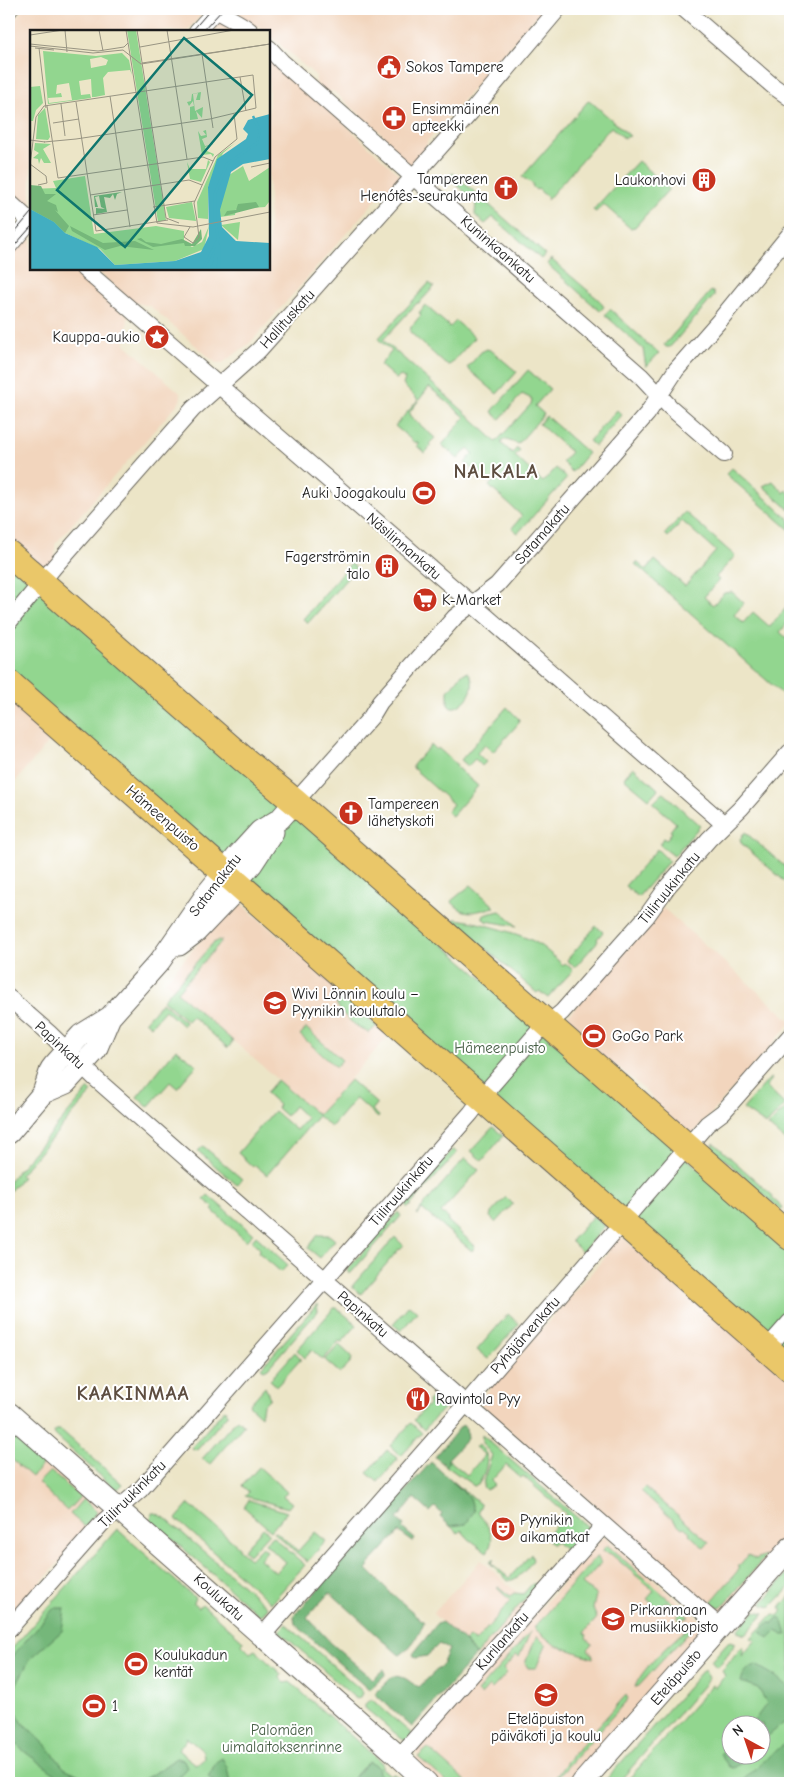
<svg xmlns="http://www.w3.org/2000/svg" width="799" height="1792" font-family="'Comic Neue',sans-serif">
  <rect width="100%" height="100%" fill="#fff"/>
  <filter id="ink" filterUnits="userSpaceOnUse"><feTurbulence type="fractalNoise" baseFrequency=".02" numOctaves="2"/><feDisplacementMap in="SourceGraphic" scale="10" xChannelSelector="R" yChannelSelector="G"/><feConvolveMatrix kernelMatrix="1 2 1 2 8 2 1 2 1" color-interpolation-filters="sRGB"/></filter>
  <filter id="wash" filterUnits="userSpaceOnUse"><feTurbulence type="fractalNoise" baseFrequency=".0096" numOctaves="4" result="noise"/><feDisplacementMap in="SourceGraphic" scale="20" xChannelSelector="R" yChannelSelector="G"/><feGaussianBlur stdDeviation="1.12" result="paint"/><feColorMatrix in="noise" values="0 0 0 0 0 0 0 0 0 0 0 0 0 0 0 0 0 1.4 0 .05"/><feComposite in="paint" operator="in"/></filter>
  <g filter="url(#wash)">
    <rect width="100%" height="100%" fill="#ece5c7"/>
    <path fill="#f2d5bd" d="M24 9H207L187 31H31V208L27 213 9 197V26Z
      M227 9H543L428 140 423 155 412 168 385 144 384 136 333 91 325 92 316 84V76L269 35V31H265L258 26H250L243 31H208Z
      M269 54 403 178 393 189 379 196 251 342 223 363H216L150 306 132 302 95 269H269Z
      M31 231V269H74L127 315 128 318 125 344 180 393 181 396 180 401 55 544V558L44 570 9 540V257Z
      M9 694 55 735 9 789Z
      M238 901 392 1032 318 1115 165 981 234 903Z
      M663 908 790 1020V1024L696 1131 690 1134 669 1119 647 1092 618 1067 594 1052 563 1021Z
      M620 1235 790 1380V1538L724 1613 719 1614 710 1607 481 1405 483 1396 607 1255 608 1248Z
      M32 1444 104 1511 17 1610 9 1603V1470Z
      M604 1536 701 1621 706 1628 573 1783H438L413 1761 418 1756 415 1751Z
      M481 1560 529 1603 481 1657 433 1614Z"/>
    <path fill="#92d68f" stroke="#577956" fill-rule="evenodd" d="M589 100 630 136 624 138 611 127 547 200 548 198 538 189 536 190 532 186 533 184 522 177Z
      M638 161 669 189 635 227 630 228 603 204 596 212 593 210Z
      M453 173 545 254 541 259 493 217 485 224 475 215 476 202 448 177Z
      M551 259 599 300 604 307 600 311 547 264Z
      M429 283 434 287 419 303H417L383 340 477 423 478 425 496 442 531 404 532 399 522 394 500 419 492 412 494 409 528 370 550 389 535 406 544 414 518 444 504 439 501 443 512 453 517 448 520 450 515 456 543 482 556 468 567 478 518 533 512 528 522 516 489 486 494 480 493 477 488 482 465 463 473 453 468 448 458 459 442 445 465 417 429 387 409 413 410 416 435 438 429 444 431 446 425 453 417 446 418 443 416 442 415 443 395 426 418 400 403 385 405 379 401 376 396 379 380 365 392 351 378 339Z
      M711 291 714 293V296L670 347H666L664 345Z
      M425 305 450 327 456 321 473 336 474 338 450 365 445 364 410 332 411 327 421 315 419 313Z
      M610 309 644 340 647 345 651 346 659 353 646 367 643 349 605 315Z
      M487 349 492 351 517 372 497 394 467 368 481 352Z
      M617 410 622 415 595 446 589 441Z
      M546 416 588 453 572 472 562 462 571 452 539 424Z
      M732 468 790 520V530L726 474Z
      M773 481 784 493 786 490 790 494V510L763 486Z
      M685 512 735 556 716 577 719 580 704 597 713 605 724 593 732 592 744 603 734 615 743 623 753 612 770 627 790 603V620L780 632 790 641V701L635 564 637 562 646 570 655 560 685 586 716 551 682 521 668 537 665 534Z
      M9 563 790 1249V1357L9 671Z
      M351 563 356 568 308 623 303 619Z
      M468 672C479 685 467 706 451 708L448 705V691L462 674Z
      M507 707 519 719 518 724 493 752 485 744 477 753 486 762 482 766 475 759 468 766 461 760Z
      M431 745 436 750 438 748 457 765 456 767 478 786 452 816 447 812 453 804 413 768V765Z
      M633 767 658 789 649 799 624 778Z
      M664 793 700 826 674 856 660 845V843L663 838 666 840 672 832 670 831 676 823 653 803 662 794Z
      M745 832 790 871V886L742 844 740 839Z
      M657 849 669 861 638 897 625 886Z
      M471 885 495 907C476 911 465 918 451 901Z
      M500 911 517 926 486 921 483 918V916L487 914Z
      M455 919C472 920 521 934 535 942 545 948 554 957 563 965L565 963 573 970 548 998 539 991 537 993 453 920Z
      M596 926 603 932 597 939 598 941 575 967 567 960Z
      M218 941H222L177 992 233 1041 228 1048 192 1016 187 1021 163 1000 213 943Z
      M339 993 377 1026 369 1033C355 1026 340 1015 335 1000Z
      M162 1002 185 1022 183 1026 165 1010 151 1026 145 1021Z
      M306 1028 342 1060 336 1067 300 1035Z
      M176 1049 197 1065 177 1088 170 1082 148 1107 137 1097Z
      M770 1078 772 1079 766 1087 785 1105 766 1125 743 1109Z
      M277 1080 318 1115 350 1080 377 1104 372 1110 379 1116 378 1118 356 1098 331 1127 318 1116 267 1175 255 1165 253 1167 238 1153 274 1111 296 1130 307 1118 294 1106 286 1116 277 1108 279 1105 266 1093Z
      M89 1089 92 1092 20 1175 22 1177 9 1192V1181Z
      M787 1107 790 1109V1145L768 1126Z
      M493 1127 503 1136 482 1161 471 1151Z
      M714 1143 773 1196 772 1198 783 1208 781 1210 712 1148Z
      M203 1146 242 1179 237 1185 198 1151Z
      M453 1149 457 1153 408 1208 405 1205Z
      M465 1158 479 1170 441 1212 449 1219 448 1221 475 1246 472 1251 422 1209 417 1215 416 1214Z
      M208 1195 253 1234 246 1241 212 1210 214 1208 204 1199Z
      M506 1197 513 1204 496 1223 490 1217 491 1213Z
      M398 1212 401 1216 350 1274 347 1270Z
      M593 1216 605 1226 582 1252 571 1241Z
      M318 1235H329L335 1240 320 1258 308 1248Z
      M256 1236 288 1265 281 1272 258 1252 260 1249 252 1241Z
      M395 1237 404 1246 400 1250 399 1249 361 1294 353 1288V1285Z
      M317 1304 318 1311 268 1368 264 1370 261 1368Z
      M409 1305 417 1312 401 1331 393 1324Z
      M334 1308H337L357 1325 342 1342 339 1341 323 1360 312 1350 305 1358 297 1350Z
      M508 1314 519 1324 488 1359 477 1350Z
      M339 1345 350 1355 352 1359 347 1367 340 1373 325 1360Z
      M295 1352 301 1359 277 1386 270 1380Z
      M265 1387 270 1398 263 1405 261 1416 249 1405Z
      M435 1394 446 1405 424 1430 414 1420 429 1404 428 1401Z
      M225 1409 228 1414 197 1450 191 1448Z
      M237 1419 244 1425 210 1464 202 1459Z
      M411 1423 422 1433 401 1456 390 1446Z
      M56 1430H61L121 1483 122 1485 118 1489 113 1487 56 1436 54 1433Z
      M482 1435 588 1527 566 1551 556 1542 553 1545 547 1540 551 1536 548 1534 566 1514 523 1476 521 1478 506 1465 491 1481 495 1485 486 1490 483 1487 484 1479 492 1455 482 1443Z
      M13 1437 43 1464 32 1477 9 1457V1441Z
      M479 1444C481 1447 484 1450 486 1454 489 1463 483 1478 478 1485L474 1486 446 1466 448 1463V1459L467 1475 485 1455 475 1447Z
      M387 1450 398 1459 378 1482 367 1473Z
      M259 1467 287 1492 283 1496 292 1503 288 1508 245 1496 249 1492 242 1486Z
      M50 1471 80 1497 67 1511 38 1483Z
      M453 1481 481 1505 478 1511C487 1527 498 1535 487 1552L469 1539 461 1530 458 1533 450 1526 466 1524 470 1498Z
      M645 1487 709 1542 704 1548 689 1534 690 1532 684 1527 682 1528 641 1491Z
      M83 1499 97 1512 85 1527 70 1514Z
      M249 1500 287 1512 271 1531 244 1507Z
      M189 1504 239 1547 238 1549 250 1559 262 1547 267 1551 260 1559 276 1573 285 1562 265 1544 272 1536 305 1565 271 1603 176 1519Z
      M152 1513H156L165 1518 268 1607 263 1614 259 1615 151 1520Z
      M263 1528 269 1533 249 1555 243 1550Z
      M117 1529 195 1598 193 1602 199 1607 202 1604 243 1641 242 1645 250 1653 255 1650 281 1674 280 1678 285 1683 290 1682 382 1763V1768L390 1775 394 1774 405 1783H9V1652ZM186 1737 203 1751 204 1759 197 1765 178 1750 187 1739Z
      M276 1532 298 1551 315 1532 326 1541 307 1562 274 1533Z
      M607 1545 689 1617 679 1620 677 1617 680 1613 666 1601 659 1609 647 1599 654 1591 611 1554 601 1551Z
      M531 1554 533 1560C526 1569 520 1579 508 1581L490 1563 492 1560H494L491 1563 509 1578Z
      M748 1555 756 1559 765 1555 766 1556 722 1607 719 1608 711 1602 740 1568 738 1567Z
      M597 1556 601 1563 582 1584 596 1595 593 1609 597 1618 584 1633 587 1635 586 1638 593 1644 588 1649 593 1656V1658L555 1645 534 1628Z
      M790 1571V1587L771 1607 763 1605 762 1603Z
      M532 1584H538L476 1655 464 1641 469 1637 475 1642 511 1601 497 1588 499 1587 510 1596 514 1593 523 1594Z
      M790 1596V1783H625L712 1685 715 1687 725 1676 722 1671 742 1647H744L742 1656 756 1640 751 1638 773 1614 779 1615 783 1610 780 1608ZM732 1724H762V1754H732Z
      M755 1611 765 1613 745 1635 738 1632V1629Z
      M695 1622V1625L637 1688 635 1687C641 1668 679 1635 695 1622Z
      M286 1624 361 1690 363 1693 361 1697 355 1698 279 1631Z
      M531 1631 519 1657 516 1655 503 1669 507 1673 492 1689 489 1686 481 1695 477 1692Z
      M537 1636 546 1645 536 1668H528L525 1663Z
      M731 1641 736 1643 719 1666 716 1667 711 1661 728 1642Z
      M704 1669 709 1678 703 1686 618 1783H603Z
      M626 1695 628 1699 559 1776 556 1777 568 1760Z
      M371 1699 413 1735 406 1741 402 1739 365 1708V1704Z
      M428 1748 468 1783H448L418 1757Z"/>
    <path fill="#75b77a" stroke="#486a4b" d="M462 1425 466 1428 467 1439 448 1459V1463L446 1466 435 1457Z
      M431 1462 470 1498 474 1511 466 1524 450 1526 440 1517 442 1514 435 1507 430 1512 414 1498 397 1519 404 1525 402 1528 415 1539 413 1542 399 1532 369 1564 367 1569 390 1592 424 1622C419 1635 412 1647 400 1655L398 1654 332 1594 329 1593 307 1617 331 1643 373 1679 384 1669 385 1675 369 1690 295 1624 294 1616Z
      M54 1608H65L62 1631 30 1659 16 1685 11 1701 22 1722 47 1746 64 1768 97 1783H64C48 1765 25 1756 9 1737V1660Z
      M778 1617 782 1619 787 1634H782L776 1631 769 1638 760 1632 768 1623H773Z
      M442 1622 464 1641 476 1655 412 1727 375 1694 393 1676C409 1677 406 1681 419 1687L442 1665 449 1649 439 1644 427 1656 415 1658 413 1654 437 1624Z
      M756 1665 775 1676 788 1687H790V1718L768 1736 762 1733V1724H755L754 1721 767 1703 758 1688 741 1682C743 1673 747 1668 756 1665Z
      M790 1739V1783H738L788 1741Z
      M729 1746H731L732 1754 751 1755 750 1756 734 1768 729 1767 720 1754Z
      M176 1758 184 1760 187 1767 175 1783H137L158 1771Z
      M222 1758 227 1767 230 1783H216L208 1777 216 1762Z
      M368 1762 378 1767 380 1777 374 1783H352V1779Z"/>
  </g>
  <g filter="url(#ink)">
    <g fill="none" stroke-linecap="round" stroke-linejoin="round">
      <defs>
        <path id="minor" d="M684 9 773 86 790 98
          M9 10 10 9
          M216 10C227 18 240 22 250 31
          M197 31 217 9
          M269 48 282 62 641 376 670 407 724 454
          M9 202 31 222
          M9 246 31 220
          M84 269 486 616 724 824
          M9 622 54 567 193 409 259 350 471 112 558 9
          M295 802 371 717 380 702 455 617 497 585 583 487 647 414 676 370 720 320 790 234
          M9 998 49 1033 96 1079 720 1627
          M767 1348 790 1322
          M9 1629 104 1521 140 1490 471 1113 491 1086 538 1032 562 1012 621 945 646 917 668 886 709 839 741 808 790 752
          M262 1636 457 1414 707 1124 723 1112 790 1036
          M399 1757 604 1525"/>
        <path id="tertiary" d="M236 882 252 864 273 832
          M179 945 196 932 240 886
          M43 1093 66 1083 96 1050 110 1017
          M9 1133 43 1093 51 1069 54 1065 81 1035 110 1017 160 961 208 892 239 854 260 831 280 819 295 802
          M9 1413 393 1751 427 1783
          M582 1783 790 1548"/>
        <path id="primary" d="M9 554 242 758 295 802 790 1237
          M9 683 790 1369"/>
      </defs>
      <use href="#minor" stroke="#656258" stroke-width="18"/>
      <use href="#tertiary" stroke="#656258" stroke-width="23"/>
      <use href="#primary" stroke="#656258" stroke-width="28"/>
      <use href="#minor" stroke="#fff" stroke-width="16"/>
      <use href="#tertiary" stroke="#fff" stroke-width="21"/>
      <use href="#primary" stroke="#eac769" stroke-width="26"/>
      <path stroke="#1c1c1c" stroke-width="1" d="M192 31 211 9
        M203 31 223 9
        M9 239 31 213
        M9 252 31 227"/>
    </g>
  </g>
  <defs>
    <symbol id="civic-disc" viewBox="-11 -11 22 22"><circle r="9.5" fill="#c8321e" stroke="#fff"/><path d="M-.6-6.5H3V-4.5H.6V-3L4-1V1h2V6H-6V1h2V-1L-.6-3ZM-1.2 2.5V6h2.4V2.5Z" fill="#fff"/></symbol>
    <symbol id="pharmacy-disc" viewBox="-11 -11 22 22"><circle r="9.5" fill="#c8321e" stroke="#fff"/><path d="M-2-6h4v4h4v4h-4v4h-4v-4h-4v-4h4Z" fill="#fff"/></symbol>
    <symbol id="building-disc" viewBox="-11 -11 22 22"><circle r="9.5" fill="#c8321e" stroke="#fff"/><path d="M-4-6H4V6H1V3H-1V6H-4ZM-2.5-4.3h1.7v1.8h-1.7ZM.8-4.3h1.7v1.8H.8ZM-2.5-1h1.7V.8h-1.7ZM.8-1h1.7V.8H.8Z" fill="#fff"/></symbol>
    <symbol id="church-disc" viewBox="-11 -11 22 22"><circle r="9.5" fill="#c8321e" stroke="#fff"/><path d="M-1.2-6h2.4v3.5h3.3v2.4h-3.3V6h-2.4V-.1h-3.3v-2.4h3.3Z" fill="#fff"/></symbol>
    <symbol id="sight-disc" viewBox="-11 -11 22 22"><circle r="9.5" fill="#c8321e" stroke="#fff"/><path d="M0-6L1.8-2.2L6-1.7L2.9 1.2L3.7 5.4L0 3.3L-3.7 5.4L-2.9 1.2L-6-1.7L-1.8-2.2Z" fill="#fff"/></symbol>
    <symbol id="stadium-disc" viewBox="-11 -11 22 22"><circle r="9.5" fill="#c8321e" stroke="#fff"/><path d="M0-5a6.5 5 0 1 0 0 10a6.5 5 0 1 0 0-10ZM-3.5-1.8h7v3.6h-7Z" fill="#fff"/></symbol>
    <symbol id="supermarket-disc" viewBox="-11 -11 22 22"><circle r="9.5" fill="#c8321e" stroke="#fff"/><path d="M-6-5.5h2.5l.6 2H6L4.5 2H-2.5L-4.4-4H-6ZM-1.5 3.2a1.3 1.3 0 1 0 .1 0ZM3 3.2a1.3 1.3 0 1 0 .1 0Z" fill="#fff"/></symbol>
    <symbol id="school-disc" viewBox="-11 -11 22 22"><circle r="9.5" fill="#c8321e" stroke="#fff"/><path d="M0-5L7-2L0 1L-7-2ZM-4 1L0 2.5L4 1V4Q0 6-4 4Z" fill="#fff"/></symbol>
    <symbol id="restaurant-disc" viewBox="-11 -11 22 22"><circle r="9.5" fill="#c8321e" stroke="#fff"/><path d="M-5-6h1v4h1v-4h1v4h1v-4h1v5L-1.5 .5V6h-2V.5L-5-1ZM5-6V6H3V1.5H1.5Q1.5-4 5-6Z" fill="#fff"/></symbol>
    <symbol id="theatre-disc" viewBox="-11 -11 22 22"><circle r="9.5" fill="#c8321e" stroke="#fff"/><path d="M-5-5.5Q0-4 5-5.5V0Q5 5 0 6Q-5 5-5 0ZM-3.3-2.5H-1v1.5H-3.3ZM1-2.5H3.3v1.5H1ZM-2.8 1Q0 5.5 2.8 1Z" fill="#fff"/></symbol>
  </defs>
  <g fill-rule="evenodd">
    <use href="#civic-disc" x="375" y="53" width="28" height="28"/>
    <use href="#pharmacy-disc" x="380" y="104" width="28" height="28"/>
    <use href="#building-disc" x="690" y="166" width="28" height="28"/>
    <use href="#church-disc" x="492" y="174" width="28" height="28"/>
    <use href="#sight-disc" x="143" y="323" width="28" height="28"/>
    <use href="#stadium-disc" x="410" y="479" width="28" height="28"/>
    <use href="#building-disc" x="373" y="552" width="28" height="28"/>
    <use href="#supermarket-disc" x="411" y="586" width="28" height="28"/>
    <use href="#church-disc" x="337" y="799" width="28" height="28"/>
    <use href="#school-disc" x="261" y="989" width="28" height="28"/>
    <use href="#stadium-disc" x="580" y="1022" width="28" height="28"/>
    <use href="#restaurant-disc" x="404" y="1385" width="28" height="28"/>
    <use href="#theatre-disc" x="489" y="1515" width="28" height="28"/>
    <use href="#school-disc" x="599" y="1605" width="28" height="28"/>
    <use href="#stadium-disc" x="122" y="1650" width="28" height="28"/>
    <use href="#school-disc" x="532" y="1681" width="28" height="28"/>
    <use href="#stadium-disc" x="80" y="1692" width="28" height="28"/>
  </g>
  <g text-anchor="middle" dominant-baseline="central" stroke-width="4" stroke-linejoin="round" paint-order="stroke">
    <g font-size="15" fill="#1c1c1c" stroke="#fff" text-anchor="start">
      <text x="406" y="67">Sokos Tampere</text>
      <text x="412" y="109">Ensimmäinen<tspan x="412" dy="17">apteekki</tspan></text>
      <text x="488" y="179" text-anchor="end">Tampereen<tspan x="488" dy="17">Henótês-seurakunta</tspan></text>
      <text x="686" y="180" text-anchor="end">Laukonhovi</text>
      <text x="140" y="337" text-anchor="end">Kauppa-aukio</text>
      <text x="406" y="493" text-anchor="end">Auki Joogakoulu</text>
      <text x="370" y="557" text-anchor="end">Fagerströmin<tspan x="370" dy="17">talo</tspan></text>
      <text x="442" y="600">K-Market</text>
      <text x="368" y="804">Tampereen<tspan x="368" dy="17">lähetyskoti</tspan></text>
      <text x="292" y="994">Wivi Lönnin koulu –<tspan x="292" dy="17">Pyynikin koulutalo</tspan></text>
      <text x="612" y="1036">GoGo Park</text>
      <text x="436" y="1399">Ravintola Pyy</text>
      <text x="520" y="1520">Pyynikin<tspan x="520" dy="17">aikamatkat</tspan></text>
      <text x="630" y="1610">Pirkanmaan<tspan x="630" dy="17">musiikkiopisto</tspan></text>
      <text x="154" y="1655">Koulukadun<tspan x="154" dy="17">kentät</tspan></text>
      <text x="112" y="1706">1</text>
      <text x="546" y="1719" text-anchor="middle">Eteläpuiston<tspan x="546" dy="17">päiväkoti ja koulu</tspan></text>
    </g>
    <g font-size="15" fill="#1c1c1c" stroke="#fff">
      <text transform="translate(498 249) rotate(41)">Kuninkaankatu</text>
      <text transform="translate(287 319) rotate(-48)">Hallituskatu</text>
      <text transform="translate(542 534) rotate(-49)">Satamakatu</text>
      <text transform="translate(404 546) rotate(41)">Näsilinnankatu</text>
      <text transform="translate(163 818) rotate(41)">Hämeenpuisto</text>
      <text transform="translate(215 885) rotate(-52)">Satamakatu</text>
      <text transform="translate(669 888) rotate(-51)">Tiiliruukinkatu</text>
      <text transform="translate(60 1045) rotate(43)">Papinkatu</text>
      <text transform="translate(401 1191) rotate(-49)">Tiiliruukinkatu</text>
      <text transform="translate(363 1314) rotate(41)">Papinkatu</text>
      <text transform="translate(525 1335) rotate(-49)">Pyhäjärvenkatu</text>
      <text transform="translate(132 1494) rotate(-45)">Tiiliruukinkatu</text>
      <text transform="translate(219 1597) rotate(42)">Koulukatu</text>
      <text transform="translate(502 1641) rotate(-49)">Kurilankatu</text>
      <text transform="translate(676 1677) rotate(-49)">Eteläpuisto</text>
    </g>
    <g font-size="15" fill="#455d44" stroke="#fff">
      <text x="500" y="1048">Hämeenpuisto</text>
      <text x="282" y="1730">Palomäen<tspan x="282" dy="17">uimalaitoksenrinne</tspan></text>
    </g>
    <g font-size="20" font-weight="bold" letter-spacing="1" fill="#5e4e41" stroke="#fff">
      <text x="496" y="471">NALKALA</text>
      <text x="133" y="1393">KAAKINMAA</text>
    </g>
  </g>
  <g transform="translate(30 30)">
    <rect width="240" height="240" fill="#ece5c7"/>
    <path d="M97 0H106L136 190 128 192ZM13 21 66 26 92 23 99 30 102 45 100 40 78 42 73 48 75 65 65 67H62L61 49 49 51 51 65 60 64 61 68 18 74ZM71 27 78 30 76 35 61 38 60 29ZM39 53 42 70 19 73 18 68 32 67 31 63 26 64 27 55ZM10 56 13 73 6 80 3 91H0V57ZM171 62 170 70H166L168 63 163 64 165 81 173 77 172 88 166 81 168 89 160 90V77L164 76 163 71 159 76 157 72 161 71 162 64ZM15 78 20 107 18 110 6 109 8 85ZM176 100 177 107 172 109 175 116 184 114 175 117 177 121 184 124 183 127 181 124 172 125 168 101 171 106 176 105 173 101ZM5 113 21 114 13 119 21 133H14L11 128 9 134 8 129 3 128 9 123 4 120ZM205 113 193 123 178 157V189L168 188 167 172 188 125ZM178 130 180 132 171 152 160 149 157 132 160 139H176ZM213 136 219 151 240 137V175L239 172 235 177 206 179 205 185 190 187V174L199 145ZM55 146 64 204 126 196 154 201V212L162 217 172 212 179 196 174 219 145 231 85 235 70 219 35 203 0 179V159L26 158 23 151ZM162 172 166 191 139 188 136 177ZM210 192 208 210 192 196 191 195Z" fill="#92d68f" fill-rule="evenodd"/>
    <path d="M0 155 11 156 15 164H26L17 171 26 175 28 182 25 180 39 196 35 203 24 192 0 179ZM92 162 87 164 85 170 83 164 80 168 74 167 77 182 66 184V178L75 179 71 177 69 166 65 167 68 177H65L64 166ZM226 172 229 177 194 186 197 181 206 180 208 174ZM40 196 73 213 105 211 124 220 90 216 75 220 42 201ZM171 199 172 209 165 216H155L154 213 123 217 107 209 111 208 116 212 131 214 152 209 162 214Z" fill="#75b77a"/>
    <path d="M240 84V129L213 134 201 142 190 180 192 197 206 211 240 213V240H0V179L24 192 35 203 67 217 85 235 145 231 171 222 179 206 178 157 187 129 216 109 218 104 213 99 218 90Z" fill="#42aec1"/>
    <path fill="none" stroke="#42aec1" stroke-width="2.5" d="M185 191V164L197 134 227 113 230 101 223 86M173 240 187 211M179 240 184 234 188 208 186 195M185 240 188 213M189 240V215"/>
    <path fill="none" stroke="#999583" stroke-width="1" d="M35 0 37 22M69 0 73 21M96 0 127 193 163 197 240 182M107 0 136 188 149 193M137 0 157 129M0 5 33 0M0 14 68 21 94 17 98 13M0 16 63 23 93 20 111 34 240 14M110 17 204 0M5 18 24 20M9 18 16 78M172 24 183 98M112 33 240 14M210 47 216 81M80 66 100 197M46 72 66 201 138 190M31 74 35 106M17 76 28 148 173 127 183 131M23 93 49 89M0 110 15 112M14 112 46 109M0 134 16 146 17 153 8 155M0 135 6 87 14 76 223 45 226 78 180 89 46 109M221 137 240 133M60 165 159 150 172 155M123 177 165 171M63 185 97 180M167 191 164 173 185 127 207 109 204 84M160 197 154 207 163 213 169 207 167 191"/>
    <path fill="#0f766e" fill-opacity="0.15" stroke="#0f766e" stroke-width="2.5" d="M154 8 222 65 95 217 27 160Z"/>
    <rect width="240" height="240" fill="none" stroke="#1c1c1c" stroke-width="2.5"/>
  </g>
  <rect width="799" height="1792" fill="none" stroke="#fff" stroke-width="30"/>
  <g transform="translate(746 1740) rotate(320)"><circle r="24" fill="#ffffff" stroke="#a4a4a4"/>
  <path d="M0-4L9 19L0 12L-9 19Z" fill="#c8321e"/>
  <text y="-8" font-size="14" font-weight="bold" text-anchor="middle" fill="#1c1c1c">N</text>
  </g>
</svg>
